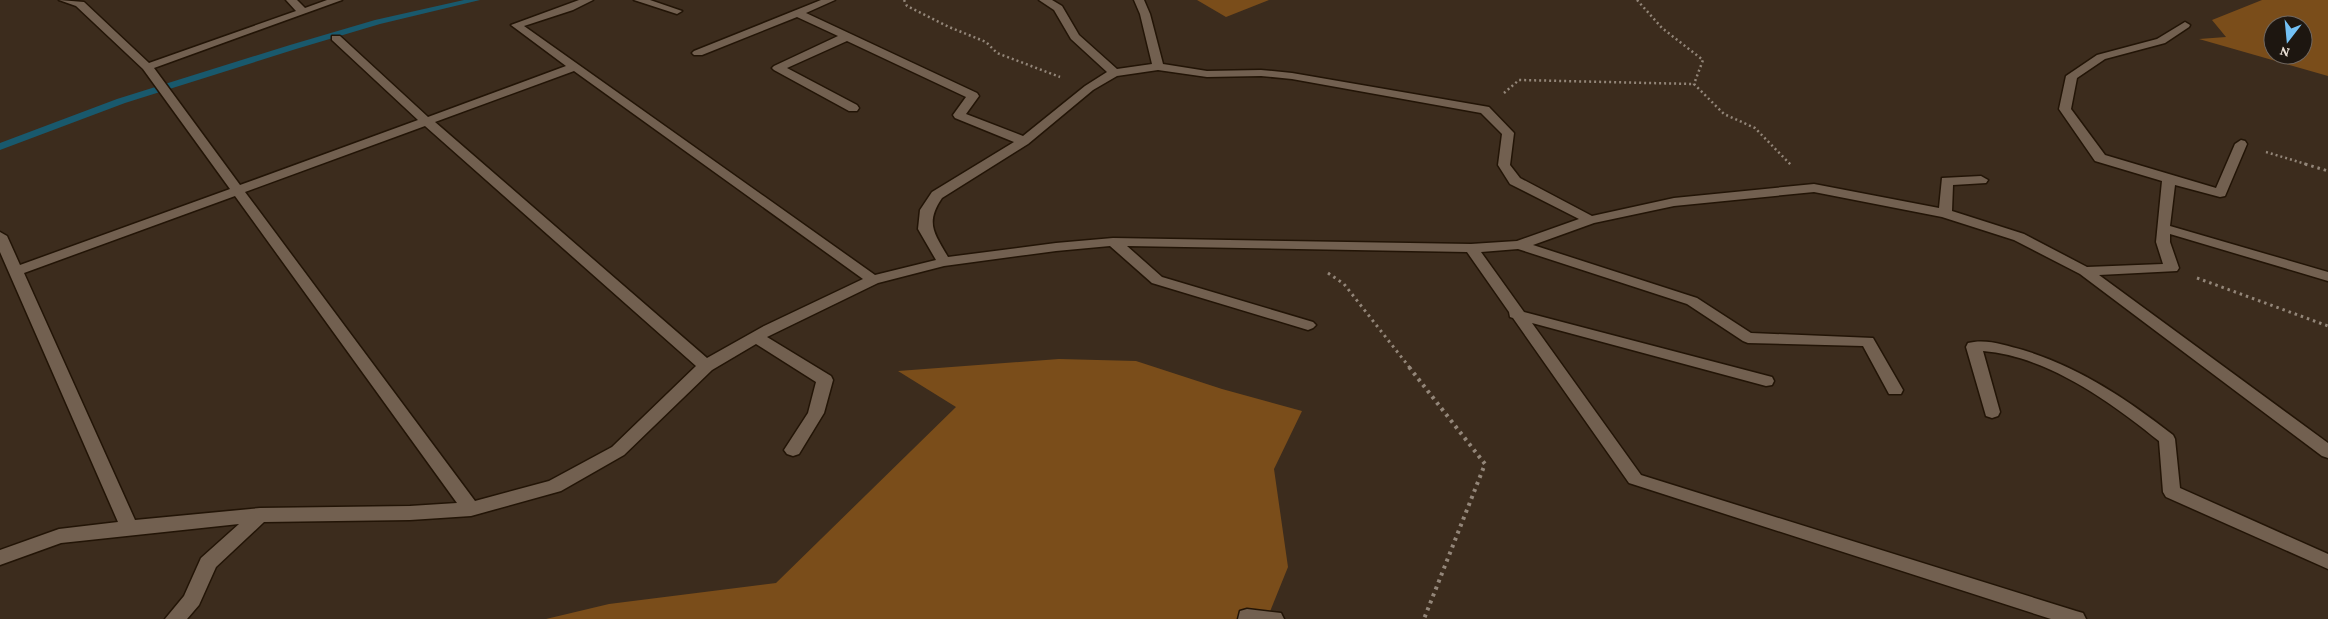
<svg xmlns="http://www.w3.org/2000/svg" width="2328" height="619" font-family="'Crimson Pro',serif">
  <rect width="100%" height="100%" fill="#3c2c1d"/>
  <path fill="#7a4d1a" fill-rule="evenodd" d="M1197 0H1269L1226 17Z
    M2262 0H2328V76L2199 39 2226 37 2212 20ZM2273 25H2303V55H2273Z
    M1059 359 1136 361 1222 389 1302 411 1274 469 1288 567 1267 619H546L609 604 776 583 956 407 898 371Z"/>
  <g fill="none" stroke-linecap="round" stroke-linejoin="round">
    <path fill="#19596d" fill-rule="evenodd" d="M464 0H480L380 24 296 49 125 103 0 150V143L117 99 290 45 375 20Z"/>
    <defs>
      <path id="street" d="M59 0 84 2 149 63 296 11 286 0H297L305 8 327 0H342L154 68 240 185 418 120 332 40V36H340L428 117 566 66 511 25 579 0H593L573 10 524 26 875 275 936 260 918 229 920 210 932 192 1014 142 955 118 953 115 966 97 847 41 787 68 857 105 859 108 857 111H849L774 70 772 68 774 66 838 36 797 17 702 55H694L692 53 694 51 821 0H835L806 13 977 93 979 96 966 114 1023 136 1085 86 1107 72 1071 39 1054 10 1039 0H1052L1062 6 1079 35 1117 69 1152 64 1140 14 1134 0H1144L1150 14 1163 64 1207 71 1261 70 1292 73 1489 107 1514 133 1510 165 1520 178 1592 216 1674 198 1814 184 1939 208 1942 178 1981 176 1988 180 1986 183 1953 185 1952 211 2024 234 2087 267 2163 264 2156 242 2162 181 2095 161 2059 109 2066 76 2097 55 2157 39 2185 22 2190 25 2189 27 2165 43 2105 59 2077 78 2071 109 2105 155 2216 188 2235 144 2241 140 2245 141 2247 144 2225 196 2220 197 2175 185 2170 226 2328 272V281L2170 234V242L2179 268 2177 271 2099 275 2328 443V458L2322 456 2080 274 2014 240 1942 217 1814 192 1674 206 1594 223 1533 245 1697 298 1751 333 1873 338 1903 390 1901 394H1889L1863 346 1748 343 1743 341 1687 304 1518 249 1481 252 1524 312 1772 377 1774 381 1772 385 1766 386 1532 323 1641 475 2076 611 2083 613 2086 619H2051L1629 483 1513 318 1510 317 1509 312 1467 252 1127 246 1162 277 1313 322 1316 325 1313 328 1308 330 1152 283 1110 246 1056 251 944 266 878 283 767 337 831 376 833 380 824 413 799 454 793 456 787 454 784 450 808 413 816 382 756 344 712 370 624 455 561 491 471 516 410 520 264 522 216 567 199 605 187 619H165L184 596 201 558 239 524 61 543 0 565V550L59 529 118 522 0 252V232L7 236 20 265 230 189 143 69 76 6ZM1158 70 1207 77 1261 76 1292 79 1481 113 1502 134 1498 165 1510 184 1579 219 1517 241 1471 244 1113 238 1056 243 948 257C934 233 925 223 942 198L1028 144 1093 90 1117 76ZM574 71 863 279 764 326 707 358 435 122ZM425 126 696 366 612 447 549 481 475 501 245 192ZM235 196 457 503 410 506 260 508 135 520 24 273Z
        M634 0H650L682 11 677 14Z
        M1974 342C1991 340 2007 346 2023 350 2079 367 2127 399 2173 435L2175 439 2180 488 2328 554V569L2166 497 2163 492 2159 441C2111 402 2047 356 1983 351L2000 412 1998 416 1992 418 1986 416 1966 347 1968 343Z
        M1247 609 1281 613 1284 619H1238L1240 611Z"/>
    </defs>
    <use href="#street" stroke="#221406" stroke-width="3"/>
    <path stroke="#938679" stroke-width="2.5" stroke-dasharray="2 3" stroke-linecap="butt" d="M904 0 907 6 949 27 986 42 997 53 1060 77
      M1637 0 1662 28 1703 60 1694 84 1724 114 1755 128 1791 165
      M1504 93 1519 80 1693 84
      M2266 152 2309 165"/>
    <path stroke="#938679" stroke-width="3" stroke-dasharray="2.5 4" stroke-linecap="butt" d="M2305 164 2328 171
      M1328 273 1344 284 1410 368
      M2197 278 2328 326"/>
    <path stroke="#938679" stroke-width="4" stroke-dasharray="3 4.5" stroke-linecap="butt" d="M1409 367 1485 464 1424 619"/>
    <use href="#street" fill="#726050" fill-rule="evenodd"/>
  </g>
  <g transform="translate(2288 40) rotate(196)"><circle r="24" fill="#1d1610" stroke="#6f665f"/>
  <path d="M0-4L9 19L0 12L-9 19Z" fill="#73c1f5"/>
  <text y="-8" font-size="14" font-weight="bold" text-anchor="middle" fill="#e9dfd5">N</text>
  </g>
</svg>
